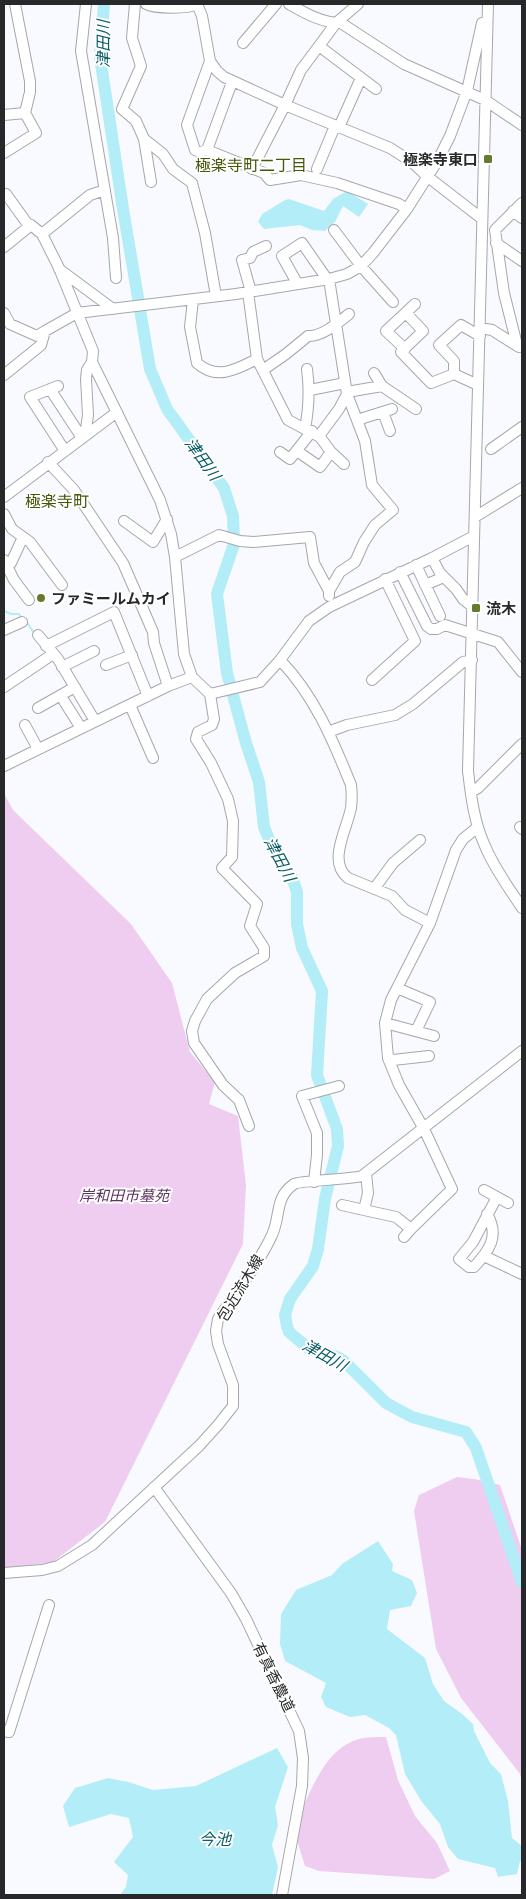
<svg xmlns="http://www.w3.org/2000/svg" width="526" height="1899" font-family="Lora,'Noto Sans JP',serif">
  <rect width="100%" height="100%" fill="#f9faff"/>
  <path fill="#efcdf0" d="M4 793 13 810 131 924 172 983 190 1052 215 1082 209 1104 238 1116 246 1185 243 1244 105 1522 53 1562 8 1568H4Z
    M457 1477 474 1479 500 1485 522 1550V1782L520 1774 461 1698 436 1649 414 1511 419 1495Z
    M386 1737 398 1780 415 1816 437 1843 450 1871 434 1879 319 1871 305 1866 294 1831C306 1801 323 1748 359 1739 367 1737 377 1737 386 1737Z"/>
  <path fill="#b3edf7" d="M347 191 368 204 359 217 343 206 335 222 325 231 312 230 300 225 264 229 258 222 262 214 285 200 289 199 324 211 333 199Z
    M378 1541 393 1564 392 1571 412 1580 417 1593 411 1606 390 1610 387 1629 425 1658 433 1684 444 1701 462 1714 473 1724 474 1731 490 1763 501 1774 508 1801 512 1838 522 1846V1861H520L517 1874 498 1877 495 1868 458 1859 448 1847 440 1824 422 1802 405 1774 396 1735 389 1728 365 1715 350 1717 326 1707 321 1697 326 1683 285 1661 280 1644 281 1614 296 1590 332 1575 342 1564Z
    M277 1748 288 1767 275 1807 278 1825 272 1845 278 1867 272 1895H120L126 1887 128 1875 114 1862 133 1837 129 1818 111 1814 69 1827 63 1806 75 1788 108 1778 128 1782 153 1790 196 1786Z"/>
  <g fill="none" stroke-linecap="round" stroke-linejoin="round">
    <path stroke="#b3edf7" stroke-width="2" d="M4 611 11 614H19L22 618
      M26 621 34 633"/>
    <path stroke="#b3edf7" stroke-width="12" d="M104 4 100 57 123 209 150 369 167 409 224 488 233 516 234 544 217 594 227 673 246 743 259 782 264 827 273 849 292 877 297 892V924L302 948 322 991 317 1075 337 1129 338 1146 325 1199 318 1249 313 1266 290 1299 285 1315 287 1326 289 1332 308 1348 337 1357 344 1361 386 1403 412 1417 466 1432 476 1448 522 1582"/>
    <defs>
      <path id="minor" d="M86 4 81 51 113 238 116 278
        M135 4 132 38 141 66 122 109 136 121 144 139 163 154 173 169 192 183 205 233 216 296
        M146 4C155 9 189 9 197 4
        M197 4 202 16 210 61 217 71 224 77 285 105 390 148 412 162 428 177 481 218
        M289 4C305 13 322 23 341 23L404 64 485 100 522 125
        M488 4 468 771C471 796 474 822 485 846 494 868 509 888 522 908
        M243 43 276 4
        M319 46 376 89
        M210 61 187 125 195 150 200 152 207 150 264 173 270 180 301 175 337 183 399 204 407 209
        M4 115 25 113
        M339 127 361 78
        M144 139 151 182
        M207 150 232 82
        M4 153 36 133 25 113 30 92V81L15 4
        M252 169 285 105 301 70 336 23 358 4
        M317 169 335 126
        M6 194 29 226
        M513 211 522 218
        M334 230 361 266 393 302
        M42 234 90 195 105 190
        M496 243 522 261
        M4 247 31 225 42 234 59 268 93 351 92 362 87 370 86 379 88 415 85 436 4 497
        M59 269 113 309
        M297 283 282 256 302 243 327 279
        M251 292 242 260 250 258 253 252 266 246
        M193 300 190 327 197 363C217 381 237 369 257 359L248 292
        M4 313 10 324 37 336 45 331
        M406 313 423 331 401 352 431 383 454 374 478 385
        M480 328 492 330 519 347
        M517 345 504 293 495 230 522 203
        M405 349 386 331 415 304
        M257 359 288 420 320 437 331 452 344 464
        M92 362 160 500 171 534 175 557 184 654 192 677 210 694 214 719 212 725 198 732 196 739 211 763 228 799 233 821 232 857 222 868 257 904 250 926 264 948V956L235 973 207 999 195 1021 192 1031 194 1043 223 1085 239 1100 249 1126
        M263 370 286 354 308 336C322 337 339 322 349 314
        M374 373 382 386
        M454 374V361L439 345 461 325 480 336
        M4 375 41 345 45 331 77 313 236 294 329 279 347 274 361 266 373 253 407 209 438 160 450 136 467 91 482 23
        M58 386 30 397 65 451
        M50 389 82 438
        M310 390 345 383
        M347 392 382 386 416 409
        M383 412 390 431
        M357 420 392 409
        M305 429C309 408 310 391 307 369
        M85 436 117 412
        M319 436 339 409 347 394
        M491 449 522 427
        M297 451 320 467 331 452
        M280 452 290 459 312 431
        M48 462 74 490 123 563 153 632 154 643 168 686
        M4 514 12 529 30 542 62 585
        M475 517 522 488
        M124 521 153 542 167 519
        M175 557 219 535 240 541 253 542 310 537 314 563 329 591V596
        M432 558 440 573 456 589 463 599 473 607
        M4 560 14 580 29 600
        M11 563 23 537
        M416 565 440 616
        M400 572 427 626 431 629H437L445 625 498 642 522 672
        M425 585 444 577
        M329 591 340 572 355 562 364 542 375 525 393 510 372 485 365 441 347 394 329 279
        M4 630 22 622
        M38 635 58 659 95 721
        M46 646 114 612 148 696
        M280 660C314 695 333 740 351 785 352 793 352 800 351 808 347 829 327 862 348 878L392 896 405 910 430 923
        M106 665 132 655
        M62 667 94 651
        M372 680 415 641 385 579
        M4 687 53 654
        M210 694 260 682 280 660 309 621 329 607 432 558 474 536
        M64 701 81 728
        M130 705 153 758
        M38 708 75 687
        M25 725 38 749
        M328 732 347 725 395 715 413 704 463 662 472 660
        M4 766 168 686 192 677
        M471 792 478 788 522 744
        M520 827 522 829
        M374 889 393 863 420 840
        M397 988 430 1002 416 1031
        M385 1023 434 1036
        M388 1058 393 1060 429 1056
        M366 1173 368 1193 364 1210 396 1217 411 1229 452 1189 424 1129 399 1085 388 1058 385 1023 391 1000 430 923 456 850 463 839 478 827
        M314 1182 317 1155V1133L302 1096 339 1086
        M484 1190 508 1203
        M342 1205 364 1210
        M487 1214C500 1236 489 1251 474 1267H469L459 1259 473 1242 497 1197
        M404 1237 411 1229
        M484 1256 522 1274
        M154 1487 231 1593 246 1619 299 1731 303 1758 302 1786 282 1895
        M4 1573 42 1570 58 1566 92 1545 199 1446 218 1425 233 1406V1385L218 1344 216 1331 218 1319C235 1294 260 1262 272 1235 281 1216 274 1198 294 1184 301 1180 348 1180 362 1176L522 1051
        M4 1731 9 1732 49 1605"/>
    </defs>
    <use href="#minor" stroke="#a5a7ab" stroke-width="12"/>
    <use href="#minor" stroke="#fff" stroke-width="10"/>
  </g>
  <g fill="#647b2d" stroke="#fff" stroke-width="2">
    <rect x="483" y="154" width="10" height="10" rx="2.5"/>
    <circle cx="41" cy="598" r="5"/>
    <rect x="471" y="603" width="10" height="10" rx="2.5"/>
  </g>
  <g text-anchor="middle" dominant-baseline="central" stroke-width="4" stroke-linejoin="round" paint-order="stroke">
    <g font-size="15" font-weight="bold" fill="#272829" stroke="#fff" text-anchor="start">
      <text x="478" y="159" text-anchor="end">極楽寺東口</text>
      <text x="51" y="598">ファミールムカイ</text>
      <text x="486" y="608">流木</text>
    </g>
    <g font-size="15" font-style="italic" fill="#5d3361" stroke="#fff">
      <text x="124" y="1195">岸和田市墓苑</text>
    </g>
    <g font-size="15" fill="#272829" stroke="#fff">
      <text transform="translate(240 1288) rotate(-59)">包近流木線</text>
      <text transform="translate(274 1677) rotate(64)">有真香農道</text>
    </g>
    <g font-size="16" font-style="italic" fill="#0b5c67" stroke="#fff">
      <text transform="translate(103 44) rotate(-90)">津田川</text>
      <text transform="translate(203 459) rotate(54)">津田川</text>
      <text transform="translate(280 859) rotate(62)">津田川</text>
      <text transform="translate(325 1355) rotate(29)">津田川</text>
      <text x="215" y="1839">今池</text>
    </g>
    <g font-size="16" fill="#44580b" stroke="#fff">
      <text x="251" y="165">極楽寺町二丁目</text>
      <text x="57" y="501">極楽寺町</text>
    </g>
  </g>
  <rect width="526" height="1899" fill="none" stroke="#272829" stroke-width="10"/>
</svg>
